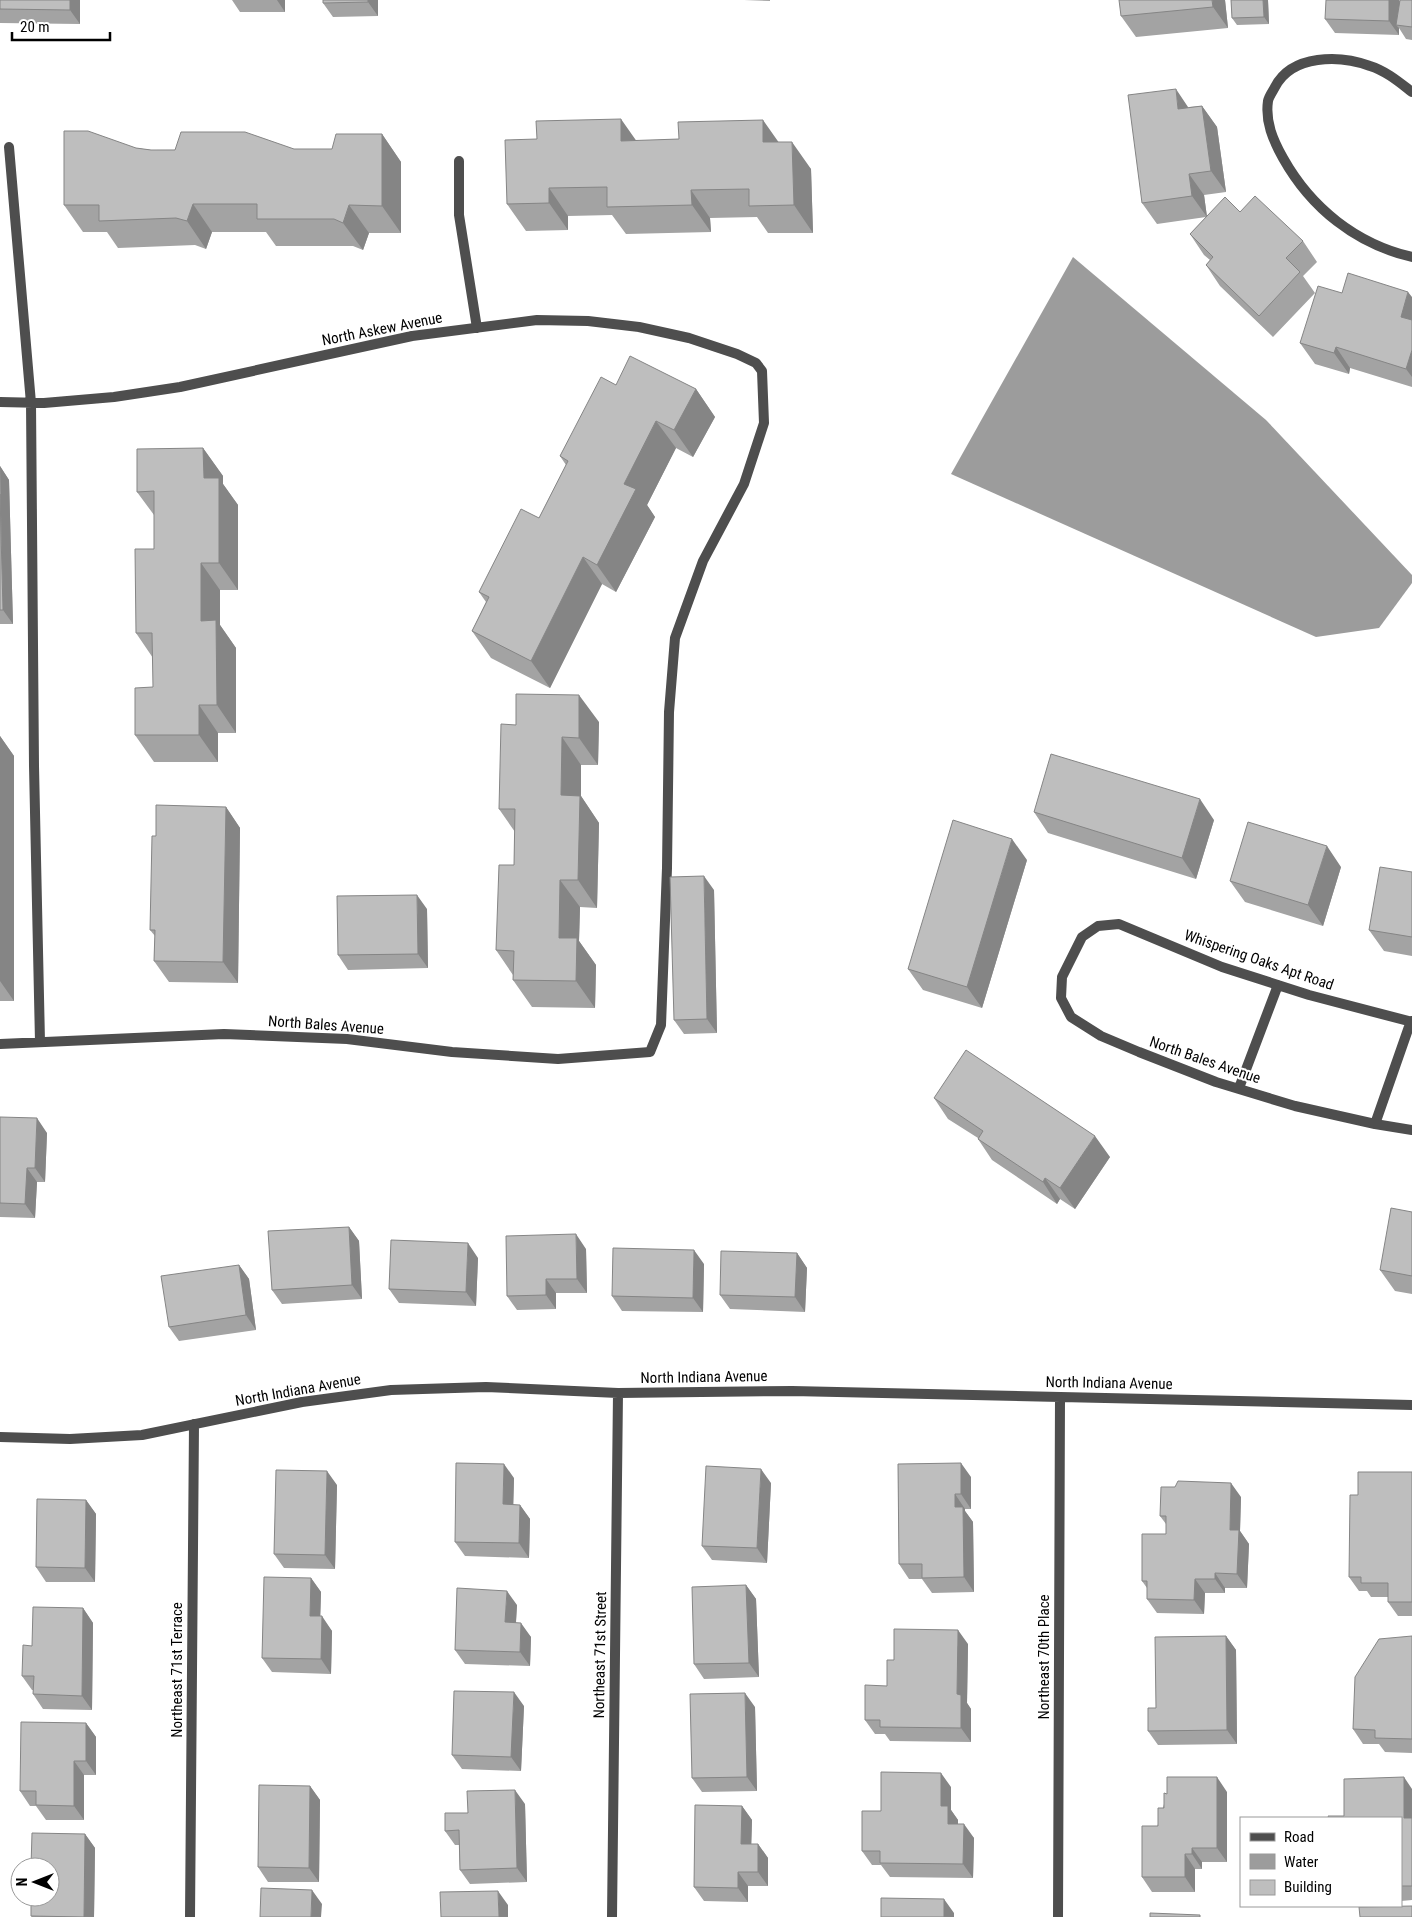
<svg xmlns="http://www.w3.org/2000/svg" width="1412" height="1917" font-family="'Roboto Condensed',sans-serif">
  <rect width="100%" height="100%" fill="#fff"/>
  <path fill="#9c9c9c" d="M1073 257 1266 420 1412 575V583L1379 628 1316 637 951 474Z"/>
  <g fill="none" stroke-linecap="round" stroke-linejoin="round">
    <path stroke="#4e4e4e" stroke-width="10" d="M9 147 31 403 34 766 40 1042
      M459 161V215L477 328
      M0 402 44 403 114 397 180 387 412 336 537 320 588 321 639 327 689 338 737 354 756 363 762 371 764 423 744 484 703 561 675 638 669 712 667 868 661 1025 650 1052 558 1059 452 1052 347 1039 224 1034 0 1044"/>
    <path stroke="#4e4e4e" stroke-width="10" d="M1412 92C1399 82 1386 71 1370 66 1340 55 1292 54 1275 87 1273 91 1269 96 1268 101 1265 122 1273 140 1283 158 1311 208 1356 244 1412 257
      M1412 1022 1309 995 1222 967 1119 924 1098 926 1082 937 1062 977 1061 998 1071 1017 1101 1036 1139 1052 1216 1082 1295 1106 1375 1124 1412 1130
      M1239 1088 1278 985
      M1375 1124 1411 1021
      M0 1437 70 1439 142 1435 302 1402 391 1390 486 1387 618 1393 792 1391 1412 1405
      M190 1917 194 1424
      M612 1917 618 1393
      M1058 1917 1060 1397"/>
  </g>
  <path fill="#a3a3a3" d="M0 0H80V24L0 23Z
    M232 0H285V12H240Z
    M378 0V16L333 17 323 3Z
    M744 0H770V1Z
    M1225 0 1228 28 1136 37 1121 16Z
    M1231 0H1268L1269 24 1237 25 1232 18Z
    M1412 0V40L1406 39 1399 28V35L1335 33 1325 19 1399 1Z
    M1202 106 1217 127 1226 192 1204 195 1207 217 1240 212 1303 241 1317 262 1303 276 1315 293 1273 337 1220 286 1206 265 1210 260 1204 255 1190 234 1206 217 1157 224 1142 203 1189 107Z
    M382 134 401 162V233H369L363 250 353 246H276L266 232H212L206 249 195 245 118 248 107 232H83L64 205 136 148 151 150 332 149Z
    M679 139 778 142 811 169 813 233H768L757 217 710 218 711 232 626 234 612 215 568 216V230L526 231 507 204 636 141Z
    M1342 293 1412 297V387L1350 368 1349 374 1315 364 1300 343Z
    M616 385 696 389 715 417 693 457 676 448 647 505 655 517 616 592 602 584 550 688 491 658 472 631 486 602 479 592 539 518 566 465 560 456Z
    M203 448 223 476V484L238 505V590H220V625L236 648V733H218V762H154L135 735 153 687V658L136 633 154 549V515L137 492Z
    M0 466 9 480 13 624H0Z
    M599 722 598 765H581V796L599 823 597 908 580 907 579 941 596 965 595 1008 532 1007 513 980V975L496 950 514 865 515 832 499 809 516 725Z
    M0 736 14 756V1001H0Z
    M226 807 240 828 238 983 169 982 154 961 155 936 150 930 156 836Z
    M1034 812 1214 820 1196 879 1048 833Z
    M1027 860 982 1008 923 990 908 969Z
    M1341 867 1323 926 1245 902 1230 881Z
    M1412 872V956L1384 951 1369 930Z
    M714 890 717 1033 684 1034 674 1020Z
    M427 909 428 968 348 970 338 955Z
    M934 1098 1110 1157 1075 1209 1060 1199 1057 1204 992 1160 978 1139V1138L948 1119Z
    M0 1117 47 1133 45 1182H37L35 1218 0 1217Z
    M1412 1212V1294L1395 1291 1380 1270Z
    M349 1227 359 1241 362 1299 282 1304 272 1290Z
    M586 1249 587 1293H556V1309L517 1310 507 1296Z
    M797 1253 807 1268 805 1312 730 1309 720 1295Z
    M478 1258 476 1306 399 1303 389 1289Z
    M704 1264 703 1312 622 1311 612 1296Z
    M239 1265 249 1279 256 1330 179 1341 169 1327Z
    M898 1464 971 1477V1509H965V1511L973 1522 974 1592 932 1593 922 1579H909L899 1564Z
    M1412 1472V1616H1398L1388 1602V1597H1371L1367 1591H1359L1349 1577 1358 1495Z
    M514 1478 513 1505H520L530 1519 529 1558 465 1556 455 1542Z
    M771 1483 767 1563 712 1560 702 1546Z
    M337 1485 335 1569 284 1568 274 1554Z
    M1241 1497 1240 1531 1249 1544 1247 1588H1225V1593H1205L1204 1614 1157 1613 1147 1599V1588L1142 1581 1166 1534V1524L1160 1516Z
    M86 1500 96 1514 95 1582H46L36 1567Z
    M311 1578 321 1592 320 1616 332 1631 331 1674 272 1672 262 1658Z
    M746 1585 756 1599 759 1677 704 1679 694 1664Z
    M517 1605 516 1623 531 1637 530 1666 465 1664 455 1650Z
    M83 1608 93 1623 92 1710 43 1709 33 1694V1690H32L22 1676 32 1646Z
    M1226 1636 1236 1650 1237 1744 1158 1745 1148 1731 1156 1708Z
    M1412 1636V1753L1385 1752 1379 1744H1363L1353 1729Z
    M968 1644 967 1703 971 1709V1742L890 1741 885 1734H875L865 1720 887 1686 894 1660Z
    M524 1706 521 1771 462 1769 452 1755Z
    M755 1707 757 1791 702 1792 692 1778Z
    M86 1723 96 1737V1775H84V1820H46L36 1806H30L20 1791Z
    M310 1786 320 1800 319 1882H268L258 1867Z
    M951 1787V1810L958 1820V1824L974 1838 973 1878 890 1877 881 1865H872L862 1851 881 1811Z
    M1412 1789V1900L1401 1901V1818L1344 1816Z
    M1227 1792V1862H1202V1869H1195V1892H1152L1142 1877 1167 1794Z
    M525 1804 527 1882 470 1884 460 1870 459 1845H455L445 1831 468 1813Z
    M742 1806 752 1820 751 1844H758L768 1858V1886H748V1902L704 1901 694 1887Z
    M85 1834 95 1848 94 1917H32L31 1916Z"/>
  <path fill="#858585" d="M70 0H80V24L70 10Z
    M277 0H285V12Z
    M368 0H378V16L368 2Z
    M1212 0H1225L1228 28 1213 7Z
    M1263 0H1268L1269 24 1264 17Z
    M1389 0H1399L1400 2 1396 25 1399 28V35L1389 21Z
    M1176 89 1190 110 1178 109Z
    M1202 106 1217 127 1226 192 1211 171Z
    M621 119 640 146 621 141Z
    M763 120 782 147 763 142Z
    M382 134 401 162V233L382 206Z
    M792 142 811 169 813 233 794 205Z
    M1189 174 1204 195 1207 217 1192 196Z
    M549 188 568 216V230L549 203Z
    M691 190 710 218 711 232 692 205Z
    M193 204 212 232 206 249 187 221Z
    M349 205 369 233 363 250 343 223Z
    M1408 292 1412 297V333L1401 317Z
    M1336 347 1350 368 1349 374 1334 353Z
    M1412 350V377L1406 369Z
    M696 389 715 417 693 457 674 430Z
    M656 421 676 448 647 505 655 517 616 592 597 565 624 484Z
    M203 448 223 476V484L238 505V590L219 563 204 478Z
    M0 466 9 480 13 624 3 610Z
    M583 557 602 584 550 688 531 661Z
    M201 563 220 590V625L236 648V733L217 705 201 621Z
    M579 695 599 722 598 765 579 738Z
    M199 705 218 733V762L199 735Z
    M0 736 14 756V1001L0 981Z
    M562 737 581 765V796L599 823 597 908 578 880 561 795Z
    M1200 799 1214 820 1196 879 1182 858Z
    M226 807 240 828 238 983 223 962Z
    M1012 839 1027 860 982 1008 967 987Z
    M1327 846 1341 867 1323 926 1308 905Z
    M704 876 714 890 717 1033 707 1019Z
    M560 880 580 907 579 941 596 965 595 1008 576 981 559 938Z
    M417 895 427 909 428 968 418 954Z
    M37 1118 47 1133 45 1182 35 1168Z
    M1095 1136 1110 1157 1075 1209 1060 1188Z
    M27 1168 37 1182 35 1218 25 1204Z
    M1045 1178 1060 1199 1057 1204 1043 1182Z
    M349 1227 359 1241 362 1299 352 1285Z
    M576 1234 586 1249 587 1293 577 1279Z
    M468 1243 478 1258 476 1306 466 1292Z
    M694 1250 704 1264 703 1312 693 1298Z
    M797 1253 807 1268 805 1312 795 1297Z
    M239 1265 249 1279 256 1330 246 1315Z
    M546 1279 556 1293V1309L546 1295Z
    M961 1463 971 1477V1509L961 1494Z
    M504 1464 514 1478 513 1519 503 1504Z
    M761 1469 771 1483 767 1563 757 1548Z
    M327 1471 337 1485 335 1569 325 1555Z
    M1231 1483 1241 1497 1240 1531 1249 1544 1247 1588 1237 1574 1230 1530Z
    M955 1494 965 1509V1511L973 1522 974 1592 964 1577 955 1507Z
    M86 1500 96 1514 95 1582 85 1568Z
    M520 1505 530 1519 529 1558 519 1543Z
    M1215 1573 1225 1588V1593L1215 1579Z
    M311 1578 321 1592 320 1630 310 1616Z
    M1195 1579 1205 1593 1204 1614 1194 1600Z
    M746 1585 756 1599 759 1677 749 1663Z
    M507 1591 517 1605 515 1636 505 1622Z
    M83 1608 93 1623 92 1710 82 1696Z
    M322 1616 332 1631 331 1674 321 1659Z
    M521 1623 531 1637 530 1666 520 1652Z
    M958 1630 968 1644 967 1703 971 1709V1742L961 1728 957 1694Z
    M1226 1636 1236 1650 1237 1744 1227 1730Z
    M514 1692 524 1706 521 1771 511 1757Z
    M745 1693 755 1707 757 1791 747 1777Z
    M86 1723 96 1737V1775L86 1761Z
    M74 1761 84 1775V1820L74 1806Z
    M941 1773 951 1787V1810L958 1820V1838L948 1824 941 1806Z
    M1217 1777 1227 1792V1862L1217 1848Z
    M1404 1777 1412 1789V1829L1404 1818Z
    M310 1786 320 1800 319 1882 309 1868Z
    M515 1790 525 1804 527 1882 517 1868Z
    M742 1806 752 1820 751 1858 741 1844Z
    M964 1824 974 1838 973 1878 963 1864Z
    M85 1834 95 1848 94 1917H84Z
    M758 1844 768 1858V1886L758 1872Z
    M1192 1848 1202 1862V1869L1192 1854Z
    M1185 1854 1195 1869V1892L1185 1877Z
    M738 1872 748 1886V1902L738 1888Z
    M312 1890 322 1904 321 1917H311Z
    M498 1891 508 1905V1917H499Z
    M944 1899 954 1913V1917H944Z"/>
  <path fill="#bebebe" stroke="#858585" d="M0 0H70V10L0 9Z
    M323 0H368V2L323 3Z
    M1119 0H1212L1213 7 1121 16Z
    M1231 0H1263L1264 17 1232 18Z
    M1326 0H1389V21L1325 19Z
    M1400 0H1412V27L1396 25Z
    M1176 89 1178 109 1202 106 1211 171 1189 174 1192 196 1142 203 1128 95Z
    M621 119V141L679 139 678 122 763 120V142H792L794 205 749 206V189L691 190 692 205 607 207V187L549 188V203L507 204 505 140 537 139 536 121Z
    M64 131H88L136 148 151 150H175L181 132H245L294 149H332L336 134H382V206L349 205 343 223 334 219H257V204H193L187 221 176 218 99 221V205H64Z
    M1255 196 1303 241 1286 258 1300 272 1259 316 1206 265 1213 257 1190 234 1225 197 1240 212Z
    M1348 273 1408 292 1401 317 1412 320V350L1406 369 1336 347 1334 353 1300 343 1318 286 1342 293Z
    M630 356 696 389 674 430 656 421 624 484 636 489 597 565 583 557 531 661 472 631 489 597 479 592 521 509 539 518 568 461 560 456 601 377 616 385Z
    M203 448 204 478H219V563H201V621L216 620 217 705H199V735H135V688L153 687 152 633H136L135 549H154V491L137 492V449Z
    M0 494 3 610H0Z
    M516 694 579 695V738L562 737 561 795 580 796 578 880H560L559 938H577L576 981 513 980 514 951 496 950 499 865H514L515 809H499L501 724 516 725Z
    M1051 754 1200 799 1182 858 1034 812Z
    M156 805 226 807 223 962 154 961 155 930H150L152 836H156Z
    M953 820 1012 839 967 987 908 969Z
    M1248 822 1327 846 1308 905 1230 881Z
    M1380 867 1412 872V937L1369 930Z
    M704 876 707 1019 674 1020 670 877Z
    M417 895 418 954 338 955 337 896Z
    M966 1050 1095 1136 1060 1188 1045 1178 1043 1182 978 1139 983 1131 934 1098Z
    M0 1117 37 1118 35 1168H27L25 1204 0 1203Z
    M1391 1208 1412 1212V1276L1380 1270Z
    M349 1227 352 1285 272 1290 268 1231Z
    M576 1234 577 1279H546V1295L507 1296 506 1236Z
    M391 1240 468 1243 466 1292 389 1289Z
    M613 1248 694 1250 693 1298 612 1296Z
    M721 1251 797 1253 795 1297 720 1295Z
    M239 1265 246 1315 169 1327 161 1276Z
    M456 1463 504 1464 503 1504 520 1505 519 1543 455 1542Z
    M961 1463V1494H955V1507H963L964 1577 922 1578V1564H899L898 1464Z
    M706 1466 761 1469 757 1548 702 1546Z
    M276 1470 327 1471 325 1555 274 1554Z
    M1358 1472H1412V1602H1388V1583H1361V1577H1349L1350 1495H1358Z
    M1178 1481 1231 1483 1230 1530H1239L1237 1574 1215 1573V1579H1195L1194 1600 1147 1599V1581H1142V1534H1166V1516H1160L1161 1487H1175Z
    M37 1499 86 1500 85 1568 36 1567Z
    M264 1577 311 1578 310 1616H322L321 1659 262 1658Z
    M746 1585 749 1663 694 1664 692 1587Z
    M457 1588 507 1591 505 1622 521 1623 520 1652 455 1650Z
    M33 1607 83 1608 82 1696 33 1694 34 1676H22L23 1645 32 1646Z
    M894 1629 958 1630 957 1694 961 1695V1728L880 1727V1720H865V1685L887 1686V1660H894Z
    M1226 1636 1227 1730 1148 1731V1708H1156L1155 1637Z
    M1412 1636V1739L1375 1738V1730L1353 1729 1355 1677 1379 1639Z
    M454 1691 514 1692 511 1757 452 1755Z
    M745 1693 747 1777 692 1778 690 1694Z
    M21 1722 86 1723V1761H74V1806L36 1805V1791H20Z
    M881 1772 941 1773V1806H948V1824H964L963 1864 880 1863V1851H862V1811H881Z
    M1167 1777H1217V1848H1192V1854H1185V1877H1142V1826H1158V1808H1164V1793L1167 1794Z
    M1404 1777V1818H1412V1886H1401V1818H1329L1328 1816H1344V1779Z
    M259 1785 310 1786 309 1868 258 1867Z
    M515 1790 517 1868 460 1870 459 1830 445 1831V1813H468L467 1791Z
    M695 1805 742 1806 741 1844H758V1872H738V1888L694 1887Z
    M32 1833 85 1834 84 1917 31 1916V1897H50V1867H31Z
    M261 1888 312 1890 311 1917H260Z
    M498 1891 499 1917H441L440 1892Z
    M881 1898 944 1899V1917H881Z
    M1412 1906V1917H1360L1359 1907Z
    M1150 1913 1200 1915V1917H1150Z"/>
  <g text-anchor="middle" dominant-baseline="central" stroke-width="4" stroke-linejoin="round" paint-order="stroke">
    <g font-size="15" fill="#000" stroke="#fff">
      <text transform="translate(382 329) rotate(-11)">North Askew Avenue</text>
      <text transform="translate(1259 960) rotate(19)">Whispering Oaks Apt Road</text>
      <text transform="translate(326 1025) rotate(4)">North Bales Avenue</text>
      <text transform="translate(1205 1060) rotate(19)">North Bales Avenue</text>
      <text transform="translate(704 1377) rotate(-1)">North Indiana Avenue</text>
      <text transform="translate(1109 1383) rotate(1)">North Indiana Avenue</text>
      <text transform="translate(298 1390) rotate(-10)">North Indiana Avenue</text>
      <text transform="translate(600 1655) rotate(-89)">Northeast 71st Street</text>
      <text transform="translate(1044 1657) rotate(-90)">Northeast 70th Place</text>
      <text transform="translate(177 1670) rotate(-90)">Northeast 71st Terrace</text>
    </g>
  </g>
  <rect x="1240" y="1817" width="162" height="90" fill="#ffffff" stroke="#999999"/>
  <rect x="1250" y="1833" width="25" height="8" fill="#4e4e4e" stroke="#999999"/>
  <text x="1284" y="1842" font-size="15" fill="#000000">Road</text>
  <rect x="1250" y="1854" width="25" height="15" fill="#9c9c9c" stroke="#999999"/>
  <text x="1284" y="1867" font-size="15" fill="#000000">Water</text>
  <rect x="1250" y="1880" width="25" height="15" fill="#bebebe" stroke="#999999"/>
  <text x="1284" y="1892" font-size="15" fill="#000000">Building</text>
  <g transform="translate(35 1882) rotate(270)"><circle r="24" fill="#ffffff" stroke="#999999"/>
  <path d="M0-4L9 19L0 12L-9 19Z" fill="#000000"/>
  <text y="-8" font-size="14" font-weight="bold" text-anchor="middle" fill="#000000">N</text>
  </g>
  <path d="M12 32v8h98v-8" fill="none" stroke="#000000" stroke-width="2.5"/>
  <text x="20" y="32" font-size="15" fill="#000000" stroke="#ffffff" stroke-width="4" paint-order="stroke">20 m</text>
</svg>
